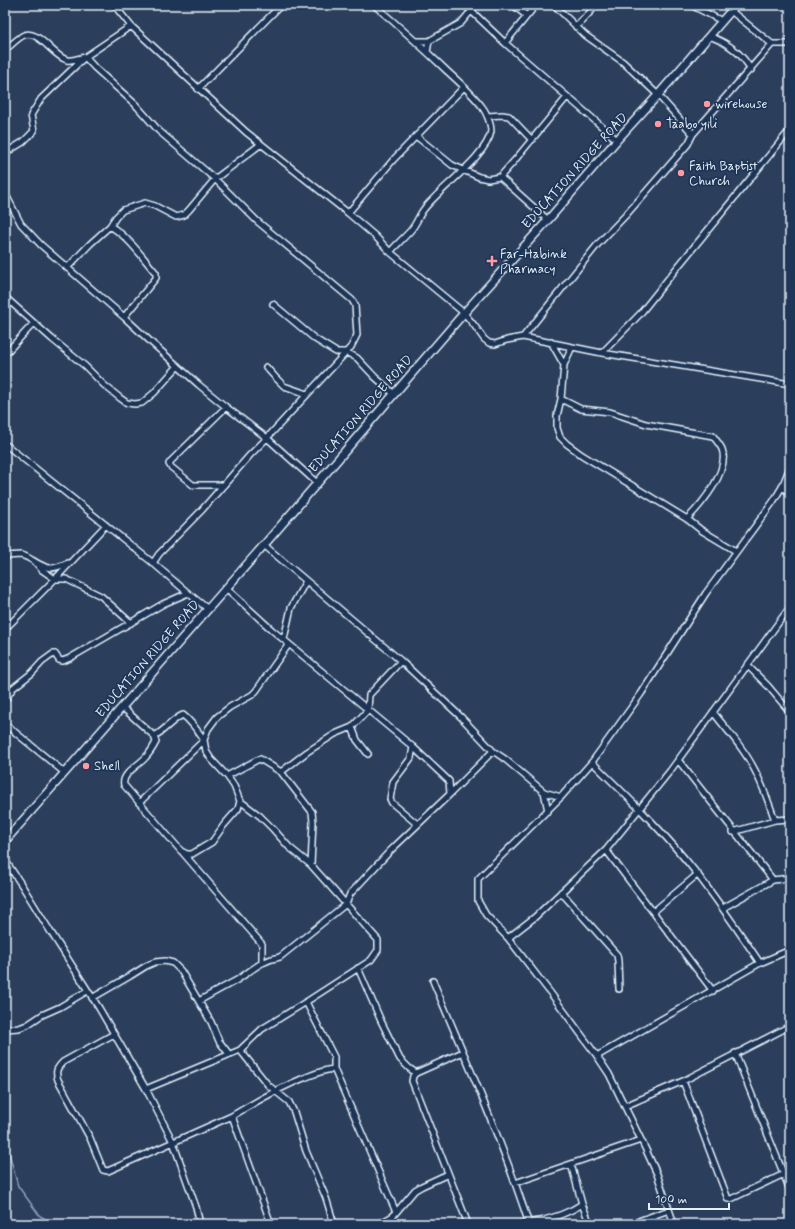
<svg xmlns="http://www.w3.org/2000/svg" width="795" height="1229" font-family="Mynerve,sans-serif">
  <rect width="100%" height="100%" fill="#2b3e5c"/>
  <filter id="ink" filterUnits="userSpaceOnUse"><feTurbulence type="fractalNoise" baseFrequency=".025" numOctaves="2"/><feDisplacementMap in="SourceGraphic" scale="8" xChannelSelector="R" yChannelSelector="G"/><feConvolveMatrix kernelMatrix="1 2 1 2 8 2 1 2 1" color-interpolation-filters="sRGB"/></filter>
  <g filter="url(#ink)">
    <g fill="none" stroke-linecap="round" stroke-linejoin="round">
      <path stroke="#89a0b9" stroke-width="1.5" d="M5 1147 9 1153 18 1186 40 1216 55 1224"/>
      <defs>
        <path id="street" d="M114 5 131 26 246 132 348 213 375 236 390 252 464 313 474 325 484 339 489 343 495 344 507 340 523 337 602 353 790 384
          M374 5C399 26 423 48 447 71 459 82 473 94 483 108 487 114 491 124 491 131 488 155 439 189 424 209 419 215 417 223 411 230 405 237 397 244 390 252
          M465 5 505 43 591 117 617 140
          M513 5 527 16
          M554 5 585 35 623 62 658 95 693 134
          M691 5 722 21
          M731 11 772 44H790
          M576 27 597 5
          M709 36C726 42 742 53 751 70
          M416 41H429
          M505 43 536 5
          M5 50C11 45 16 40 22 36 38 27 52 56 67 60 72 61 80 58 85 57L95 68 135 104 159 131 215 179 257 221 352 300 355 305 357 335 351 347 267 438 250 455 201 511 159 554 153 563
          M427 52 429 41 461 23 476 5
          M198 89 281 5
          M488 116 502 115 509 116 532 140
          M416 136 452 165 479 177 488 179 500 177 515 160 567 97
          M5 153 23 142 34 131 31 115 41 99 85 57 131 26
          M500 177 548 220
          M5 193 21 224 41 245 124 317 152 343 199 385 226 407 267 438 317 483
          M348 213 394 159 464 87
          M110 226C129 237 142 257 156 273V278L124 317
          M67 268 90 244 110 226 116 217 123 210 145 203 155 206 176 217 184 215 189 210 215 179 261 144
          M5 297 52 339 85 366 104 385 120 398 127 403 135 404 142 403 154 393 178 366
          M273 304 315 339 336 352H346L357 358 375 377 394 394
          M523 337 598 244 625 216 688 144 693 134 772 44
          M551 342 564 365
          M572 347 564 365 561 399 557 416V428L560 437 567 444 582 455 687 519 701 530 736 551
          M602 353 640 314 676 269 790 130
          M5 354 34 323
          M266 367 275 377 284 386 307 394
          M561 399 581 409 610 412 646 424 713 436C716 440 720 445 722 449 730 471 701 505 687 519
          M5 444 153 563 188 593 208 609
          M224 485H193L171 467 169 464 171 461 226 407
          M782 487 790 493
          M264 545 401 661 461 717 493 751 505 759 544 792 561 797
          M5 556C10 556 16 555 21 555 25 556 29 558 32 560 48 570 52 570 68 563
          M36 563 42 570 55 579H66L101 596 131 623
          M226 588 272 630 413 747 449 781 450 794 493 751
          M5 629 55 579 106 525
          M284 639 291 608 306 581
          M747 665 768 686 790 712
          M5 700 13 688 32 673 42 662 53 654H55L59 660 63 661 70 658 163 604 188 593
          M122 707 154 736 156 742C153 748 149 754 145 758 139 765 121 774 124 785L181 851 187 854H192L212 842 224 825 238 809 240 801
          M713 712C726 729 742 746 752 765 762 782 768 801 775 820
          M5 724 65 773
          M352 727 357 740 368 754
          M154 736C165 731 171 720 183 715 192 722 198 731 204 740
          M413 747 411 758 393 782 390 799 392 803 417 824
          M678 760 773 880
          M592 762C629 798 666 834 698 875 720 904 740 933 760 963
          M281 772 307 752 335 734 352 727 368 710 369 695 401 661
          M227 776 257 760 260 759 281 772 312 812 313 822 311 865
          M544 792 548 811
          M139 803 204 740
          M733 832 775 820 790 819
          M606 850 713 991
          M183 853 262 944V963
          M5 860 21 884 47 926 99 1008 146 1089 173 1142 196 1207 200 1224
          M561 892 617 955 618 961 619 989
          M723 908 773 880 790 878
          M653 912 698 874
          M508 938 535 917 606 850 670 771 790 607
          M358 968 381 1021 400 1059 409 1068 416 1073
          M433 981C467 1061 502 1141 529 1224
          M92 998 130 976 146 966 155 962 165 961 173 963 181 971 211 1022 219 1041 229 1054
          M199 1001C211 994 224 987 237 980 252 970 262 960 280 957L346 904 350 894 391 850 450 794
          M306 1002 334 1057V1069L396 1212
          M5 1029 19 1028 27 1025 42 1015 60 1007 87 991
          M114 1034 63 1062C57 1068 55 1071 58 1080L90 1138 103 1170 108 1171 232 1116 271 1224
          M240 1050 268 1085 289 1102 294 1112 306 1151 326 1198 334 1224
          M463 1052 416 1073 413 1076 412 1081 468 1224
          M735 1053 790 1190
          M597 1056 760 963 790 950
          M683 1081 728 1199H731L784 1174
          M146 1089 240 1050 262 1029 306 1002 371 960 378 950V940L311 865 289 847 273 829 260 816 240 801 234 786 227 776 211 759 206 751 204 740 208 729 217 717 230 707 252 695 256 691 289 644
          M625 1106 683 1081 790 1026
          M232 1116C255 1102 279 1088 304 1078 314 1074 323 1070 334 1069
          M571 1164 582 1204 590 1224
          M515 1183 641 1140
          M379 1224 393 1216 415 1190 422 1186 448 1174
          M521 1224C527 1222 533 1222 540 1221 555 1217 569 1213 582 1204
          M630 1224 669 1210
          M674 1224 657 1174 646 1150 609 1074 597 1056 552 995 508 938 486 915 478 901V879L561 797 592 762 641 694 706 593 773 502 782 487 790 467"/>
        <path id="secondary" d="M5 841 264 545 464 313 548 220 617 140 658 95 736 5"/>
      </defs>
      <use href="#street" stroke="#e8f1f8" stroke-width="8"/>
      <use href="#secondary" stroke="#e8f1f8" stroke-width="10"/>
      <use href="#street" stroke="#1d3557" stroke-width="5"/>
      <use href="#secondary" stroke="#1d3557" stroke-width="7"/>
    </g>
  </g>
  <g fill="#ff9aa2" stroke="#1d3557" stroke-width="1.5">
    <circle cx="707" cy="104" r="4"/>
    <circle cx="658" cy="124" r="4"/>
    <circle cx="681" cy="173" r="4"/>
    <path d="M490 255h4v4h4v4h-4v4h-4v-4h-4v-4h4z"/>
    <circle cx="86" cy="766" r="4"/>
  </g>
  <g text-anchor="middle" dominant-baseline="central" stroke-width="3.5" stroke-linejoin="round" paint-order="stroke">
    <g font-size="13" fill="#e8f1f8" stroke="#1d3557" text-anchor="start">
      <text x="715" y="104">wirehouse</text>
      <text x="666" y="124">Taabo yili</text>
      <text x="689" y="166">Faith Baptist<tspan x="689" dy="15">Church</tspan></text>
      <text x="500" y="254">Far-Habink<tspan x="500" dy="15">Pharmacy</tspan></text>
      <text x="94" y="766">Shell</text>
    </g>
    <g font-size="13" fill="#e8f1f8" stroke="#1d3557">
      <text transform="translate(575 171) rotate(-48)">EDUCATION RIDGE ROAD</text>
      <text transform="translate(361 414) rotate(-49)">EDUCATION RIDGE ROAD</text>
      <text transform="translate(148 659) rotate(-49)">EDUCATION RIDGE ROAD</text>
    </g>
  </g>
  <rect width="795" height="1229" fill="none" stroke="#1d3557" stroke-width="20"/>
  <rect x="10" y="10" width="775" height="1209" fill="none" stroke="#e8f1f8" stroke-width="1.5" filter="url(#ink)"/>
  <path d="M649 1203v6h80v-6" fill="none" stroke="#e8f1f8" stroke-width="2"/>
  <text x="655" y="1203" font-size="12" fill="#e8f1f8" stroke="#1d3557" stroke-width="3" paint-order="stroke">100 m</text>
</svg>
